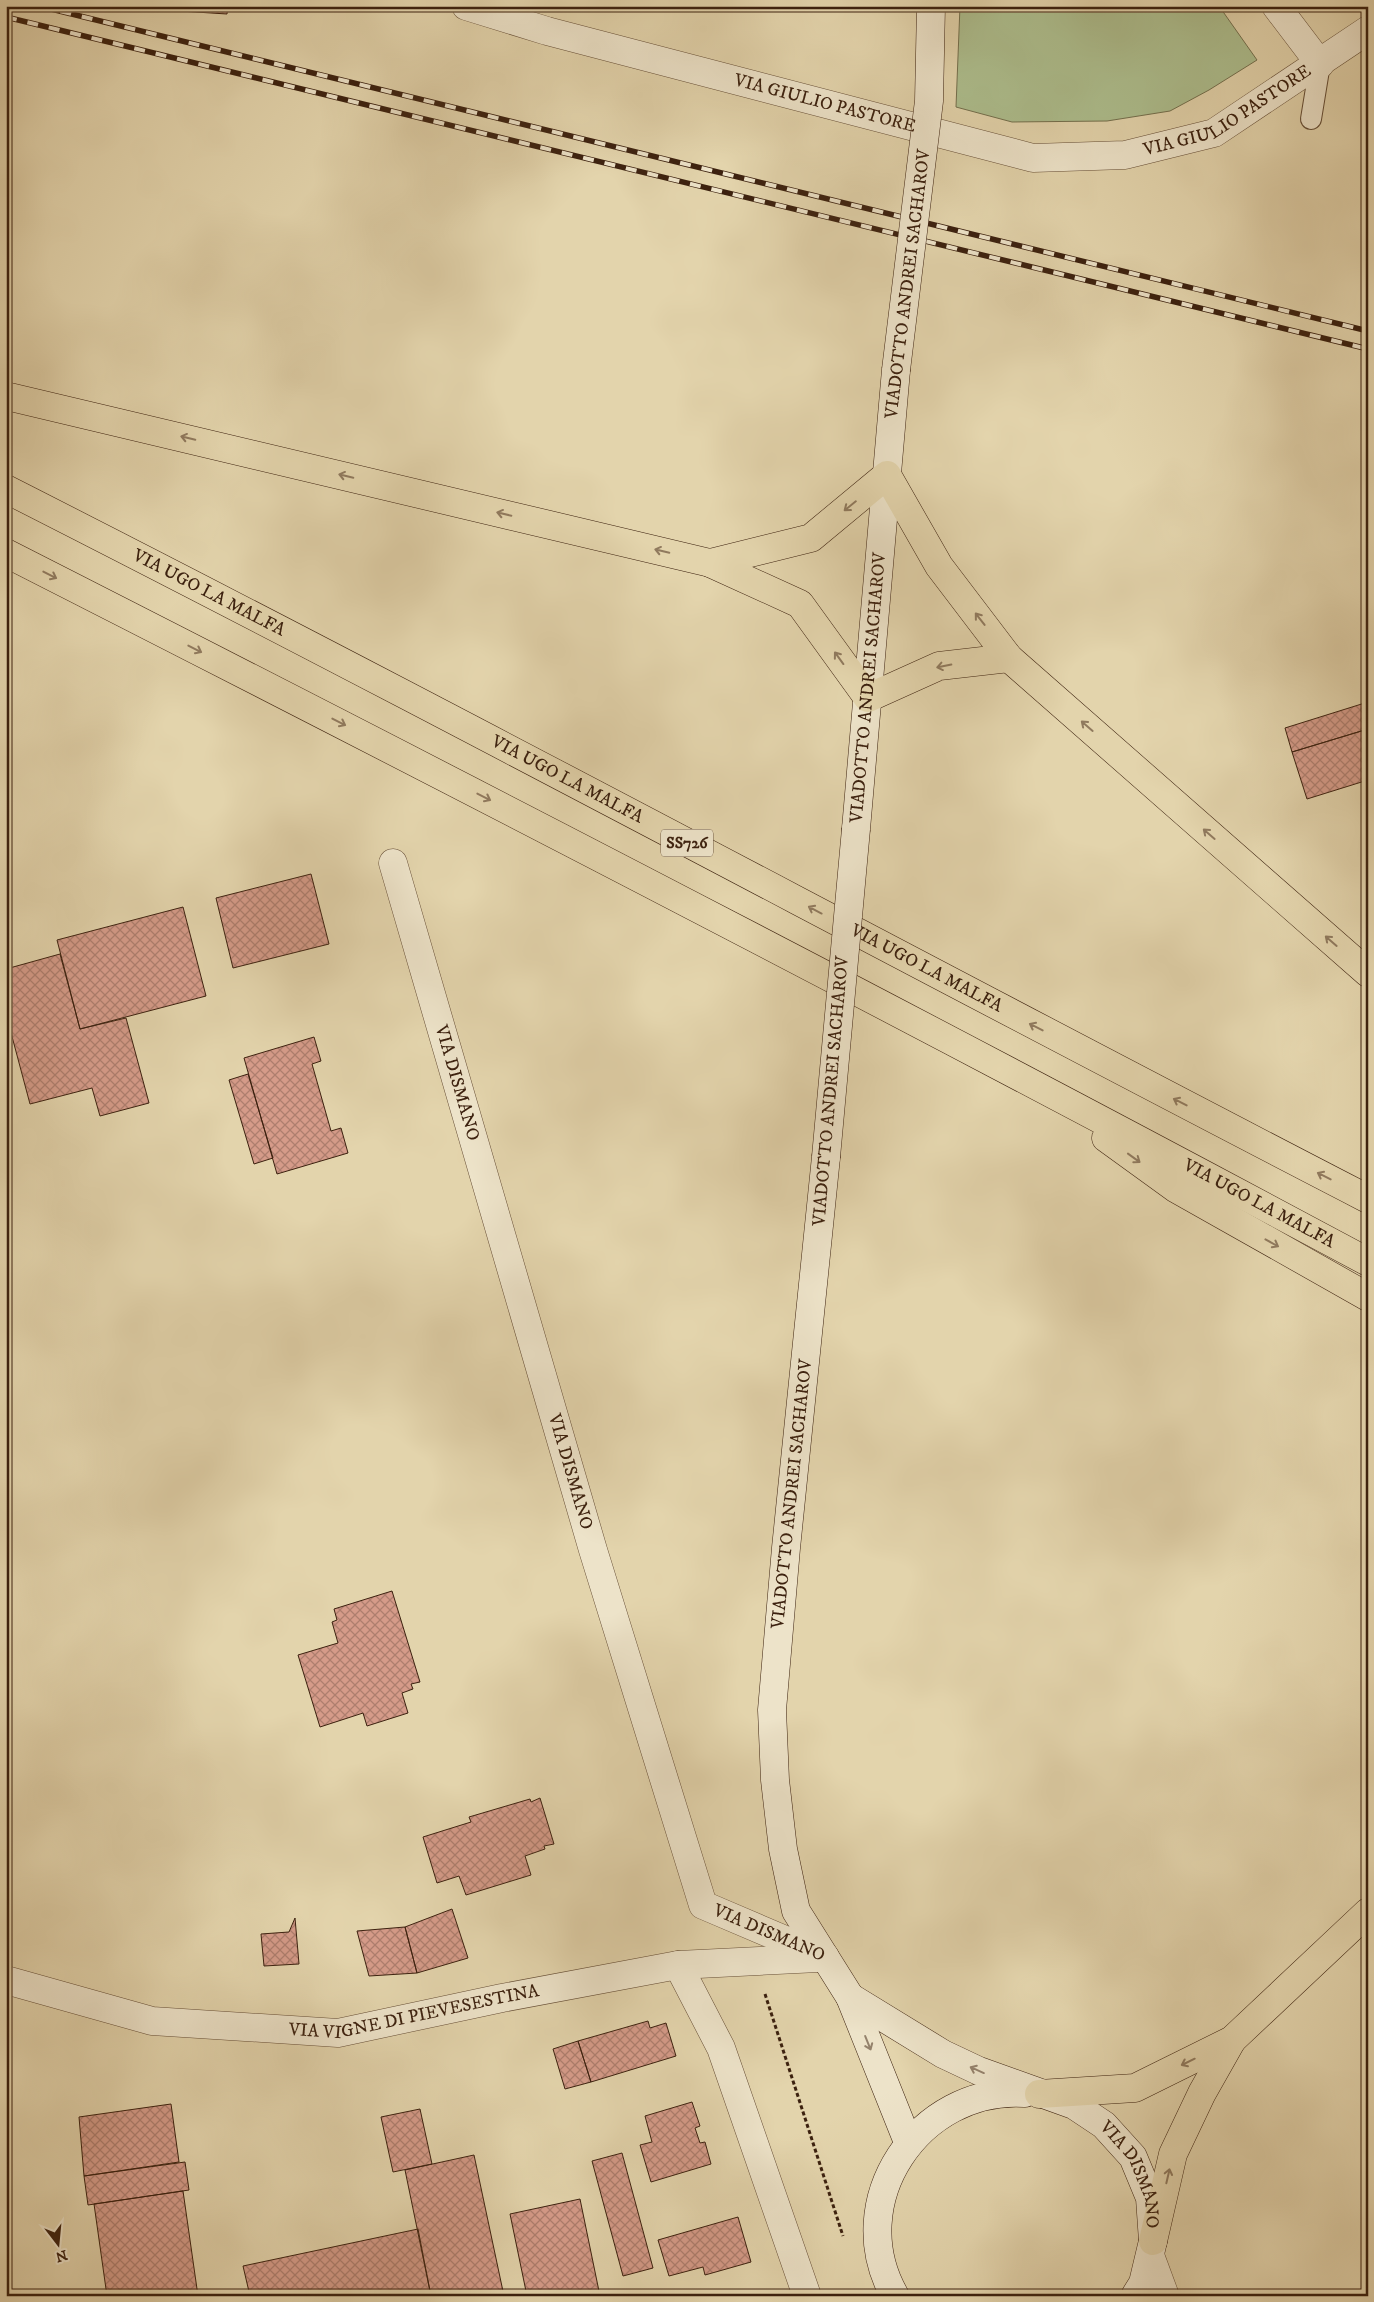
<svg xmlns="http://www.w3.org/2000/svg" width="1374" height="2302" font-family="'IM FELL DW Pica',serif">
  <defs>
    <pattern id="building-cross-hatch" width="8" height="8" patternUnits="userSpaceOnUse" patternTransform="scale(1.25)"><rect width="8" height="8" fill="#d59b89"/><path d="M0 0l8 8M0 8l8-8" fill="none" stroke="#ae7e6e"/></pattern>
  </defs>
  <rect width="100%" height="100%" fill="#e3d4ac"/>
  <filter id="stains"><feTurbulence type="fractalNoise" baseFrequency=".004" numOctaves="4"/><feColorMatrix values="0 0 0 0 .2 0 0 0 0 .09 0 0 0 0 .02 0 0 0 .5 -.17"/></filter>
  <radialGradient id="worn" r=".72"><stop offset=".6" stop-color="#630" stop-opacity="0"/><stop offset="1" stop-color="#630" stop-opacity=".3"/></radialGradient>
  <path fill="#adbe8e" stroke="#74704e" d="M960 6H1219L1257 60 1209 90 1170 111 1107 121 1012 122 956 107Z"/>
  <path fill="url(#building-cross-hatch)" stroke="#3c210f" d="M181 6H228L227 14 180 11Z
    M1368 702V729L1292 752 1285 728Z
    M1368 729V780L1307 799 1292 752Z
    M311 874 329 944 233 968 216 898Z
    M183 907 206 996 80 1029 57 940Z
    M60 954 80 1029 126 1018 149 1103 100 1116 92 1088 30 1104 6 1014V969Z
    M314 1037 321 1061 312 1064 331 1131 341 1128 348 1153 277 1174 244 1058Z
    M248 1074 273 1158 254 1164 229 1080Z
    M392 1591 420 1682 411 1684 413 1689 402 1693 408 1713 367 1726 363 1713 320 1727 298 1655 338 1643 332 1622 337 1620 334 1609Z
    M540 1798 554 1844 544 1846 545 1849 525 1856 531 1875 466 1895 459 1876 437 1883 423 1837 471 1822 469 1817 530 1799 531 1802Z
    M452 1909 468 1958 417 1973 405 1927Z
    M295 1918 299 1964 264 1966 261 1934 289 1932Z
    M405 1927 417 1973 369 1976 357 1931Z
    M648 2021 650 2028 666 2023 676 2056 591 2082 578 2041Z
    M578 2041 591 2082 565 2089 553 2049Z
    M692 2102 700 2126 695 2128 700 2143 705 2142 711 2164 651 2182 640 2145 652 2142 645 2116Z
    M171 2104 179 2162 84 2176 79 2117Z
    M420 2109 432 2164 393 2172 381 2117Z
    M622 2153 653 2268 623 2276 592 2161Z
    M474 2155 504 2296H431L405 2170Z
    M185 2162 189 2190 88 2205 84 2176Z
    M183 2191 198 2296H107L94 2204Z
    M580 2199 600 2296H527L510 2214Z
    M738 2217 751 2262 705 2275 703 2267 669 2276 658 2240Z
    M418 2229 431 2296H250L243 2266Z"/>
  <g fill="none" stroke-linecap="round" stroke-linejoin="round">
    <defs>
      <path id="service" d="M1311 119 1320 64"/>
      <g id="minor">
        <path id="s1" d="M466 6 547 31 1033 158 1125 155 1214 133 1368 30"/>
        <path d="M1276 6 1320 64"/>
        <path id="s2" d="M393 863 593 1550 703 1905 825 1957"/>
        <path d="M678 1965 721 2048 807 2296"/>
        <path id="s3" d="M6 1980 152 2021 338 2033 502 1998 678 1965 818 1958"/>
        <path d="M1151 2258 1165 2296"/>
      </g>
      <g id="secondary">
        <path id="s4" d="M856 829 896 370"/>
        <path d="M826 1157 786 1548 772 1710 775 1780 783 1849 796 1911 850 1997 908 2142"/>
        <path id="s5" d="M850 1997 943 2054 979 2071 1074 2105 1104 2125 1133 2157 1150 2198 1153 2241 1143 2283 1135 2296"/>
        <path d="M895 2296C841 2202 919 2086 1025 2093"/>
      </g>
      <g id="trunk">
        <path d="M6 396 710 563 800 604 868 698 939 666 1009 658"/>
        <path id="s6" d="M6 489C463 721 913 964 1368 1199"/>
        <path id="s7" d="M6 553C462 785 917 1020 1368 1262"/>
        <path d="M710 563 811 538 887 475 939 566 1009 658 1368 973"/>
        <path d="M1106 1138 1175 1188 1368 1297"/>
        <path d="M1039 2094 1135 2088 1232 2040 1368 1912"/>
        <path d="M1153 2241 1173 2154 1202 2093 1232 2040"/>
      </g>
    </defs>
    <use href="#service" stroke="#664e36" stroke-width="22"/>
    <use href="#minor" stroke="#664e36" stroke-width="29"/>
    <use href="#secondary" stroke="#3c210f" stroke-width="29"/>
    <use href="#trunk" stroke="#3c210f" stroke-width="29"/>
    <path stroke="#3c210f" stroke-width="3" stroke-dasharray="4 2.5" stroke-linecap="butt" d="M765 1994 843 2236"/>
    <use href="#service" stroke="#ede3c9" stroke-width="20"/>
    <use href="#minor" stroke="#ede3c9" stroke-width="28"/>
    <use href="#secondary" stroke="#ede3c9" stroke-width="28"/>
    <use href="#trunk" stroke="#e3d4ac" stroke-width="28"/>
    <defs>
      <path id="rail" d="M39 6 1368 331
        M6 17 1368 349"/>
    </defs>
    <use href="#rail" stroke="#3c210f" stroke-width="5.5"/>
    <use href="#rail" stroke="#ede3c9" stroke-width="4" stroke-dasharray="11" stroke-linecap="butt"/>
    <defs>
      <path id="secondary-bridge" d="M896 370 929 101 931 6
        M826 1157 856 829"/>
    </defs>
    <use href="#secondary-bridge" stroke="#3c210f" stroke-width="29" stroke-linecap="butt"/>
    <use href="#secondary-bridge" stroke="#ede3c9" stroke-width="28"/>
  </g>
  <defs><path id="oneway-shaft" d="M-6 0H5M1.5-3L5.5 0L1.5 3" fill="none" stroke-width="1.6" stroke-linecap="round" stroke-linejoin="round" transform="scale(1.25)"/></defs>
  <g stroke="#907a5e">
    <use href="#oneway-shaft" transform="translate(188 438) rotate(-167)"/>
    <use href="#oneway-shaft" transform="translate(346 476) rotate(-167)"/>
    <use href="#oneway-shaft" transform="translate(850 506) rotate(141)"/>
    <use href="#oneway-shaft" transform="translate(504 514) rotate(-167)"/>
    <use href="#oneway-shaft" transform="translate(662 551) rotate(-167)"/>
    <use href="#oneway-shaft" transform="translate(50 575) rotate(27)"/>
    <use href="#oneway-shaft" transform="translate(980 619) rotate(-128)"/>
    <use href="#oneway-shaft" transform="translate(195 649) rotate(27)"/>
    <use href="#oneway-shaft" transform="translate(839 658) rotate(-126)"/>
    <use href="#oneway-shaft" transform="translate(944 666) rotate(169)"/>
    <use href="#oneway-shaft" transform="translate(339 722) rotate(27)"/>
    <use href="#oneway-shaft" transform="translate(1087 726) rotate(-139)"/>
    <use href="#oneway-shaft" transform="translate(484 797) rotate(27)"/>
    <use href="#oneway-shaft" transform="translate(1209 834) rotate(-139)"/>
    <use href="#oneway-shaft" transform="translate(815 910) rotate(-152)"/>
    <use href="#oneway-shaft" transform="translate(1331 941) rotate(-139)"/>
    <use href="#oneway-shaft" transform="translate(1036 1027) rotate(-153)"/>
    <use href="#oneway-shaft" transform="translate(1180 1102) rotate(-153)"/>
    <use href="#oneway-shaft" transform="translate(1134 1158) rotate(36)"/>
    <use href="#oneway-shaft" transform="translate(1324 1176) rotate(-153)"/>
    <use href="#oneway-shaft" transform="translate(1272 1243) rotate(29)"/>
    <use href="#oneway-shaft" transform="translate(1188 2062) rotate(154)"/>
    <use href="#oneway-shaft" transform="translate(1168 2176) rotate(-77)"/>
  </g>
  <g stroke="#94826c">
    <use href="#oneway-shaft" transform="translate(868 2043) rotate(68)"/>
    <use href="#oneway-shaft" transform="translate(977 2070) rotate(-156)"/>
  </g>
  <g text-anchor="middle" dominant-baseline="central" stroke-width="4" stroke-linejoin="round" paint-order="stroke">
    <rect fill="#ede3c9" stroke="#715b47" stroke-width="1" x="661" y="829.5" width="52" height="27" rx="4"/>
    <g font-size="16" font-weight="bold" fill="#3c210f">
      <text x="687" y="843">SS726</text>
    </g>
    <g font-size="18" fill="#3c210f" stroke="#ede3c9">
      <text stroke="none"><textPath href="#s1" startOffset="372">VIA GIULIO PASTORE</textPath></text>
      <text stroke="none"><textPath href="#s1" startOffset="792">VIA GIULIO PASTORE</textPath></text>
      <text transform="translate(908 284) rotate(-83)">VIADOTTO ANDREI SACHAROV</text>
      <text stroke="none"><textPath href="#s6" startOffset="228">VIA UGO LA MALFA</textPath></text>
      <text stroke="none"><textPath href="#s4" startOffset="142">VIADOTTO ANDREI SACHAROV</textPath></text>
      <text stroke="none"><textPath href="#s6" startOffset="632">VIA UGO LA MALFA</textPath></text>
      <text stroke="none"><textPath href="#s6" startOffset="1038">VIA UGO LA MALFA</textPath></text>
      <text stroke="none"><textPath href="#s2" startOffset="229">VIA DISMANO</textPath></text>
      <text transform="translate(831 1091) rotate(-85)">VIADOTTO ANDREI SACHAROV</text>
      <text stroke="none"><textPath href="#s7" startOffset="1412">VIA UGO LA MALFA</textPath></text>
      <text stroke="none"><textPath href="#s2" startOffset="634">VIA DISMANO</textPath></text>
      <text transform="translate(792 1494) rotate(-84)">VIADOTTO ANDREI SACHAROV</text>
      <text stroke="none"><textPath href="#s2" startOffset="1159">VIA DISMANO</textPath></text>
      <text stroke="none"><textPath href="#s3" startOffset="416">VIA VIGNE DI PIEVESESTINA</textPath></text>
      <text stroke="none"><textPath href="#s5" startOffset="344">VIA DISMANO</textPath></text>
    </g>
  </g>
  <rect width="1374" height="2302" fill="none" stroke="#e3d4ac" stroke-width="25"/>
  <rect x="8" y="8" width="1359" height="2287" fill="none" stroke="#3c210f" stroke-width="2.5"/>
  <rect x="12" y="12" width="1349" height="2277" fill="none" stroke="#3c210f"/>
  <g transform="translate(58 2244) rotate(164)" stroke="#ede3c9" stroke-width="4" paint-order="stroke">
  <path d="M0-4L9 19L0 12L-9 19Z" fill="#3c210f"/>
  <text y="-8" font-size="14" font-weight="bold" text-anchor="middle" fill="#3c210f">N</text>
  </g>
  <rect width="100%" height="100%" filter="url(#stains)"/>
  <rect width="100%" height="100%" fill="url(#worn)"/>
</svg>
